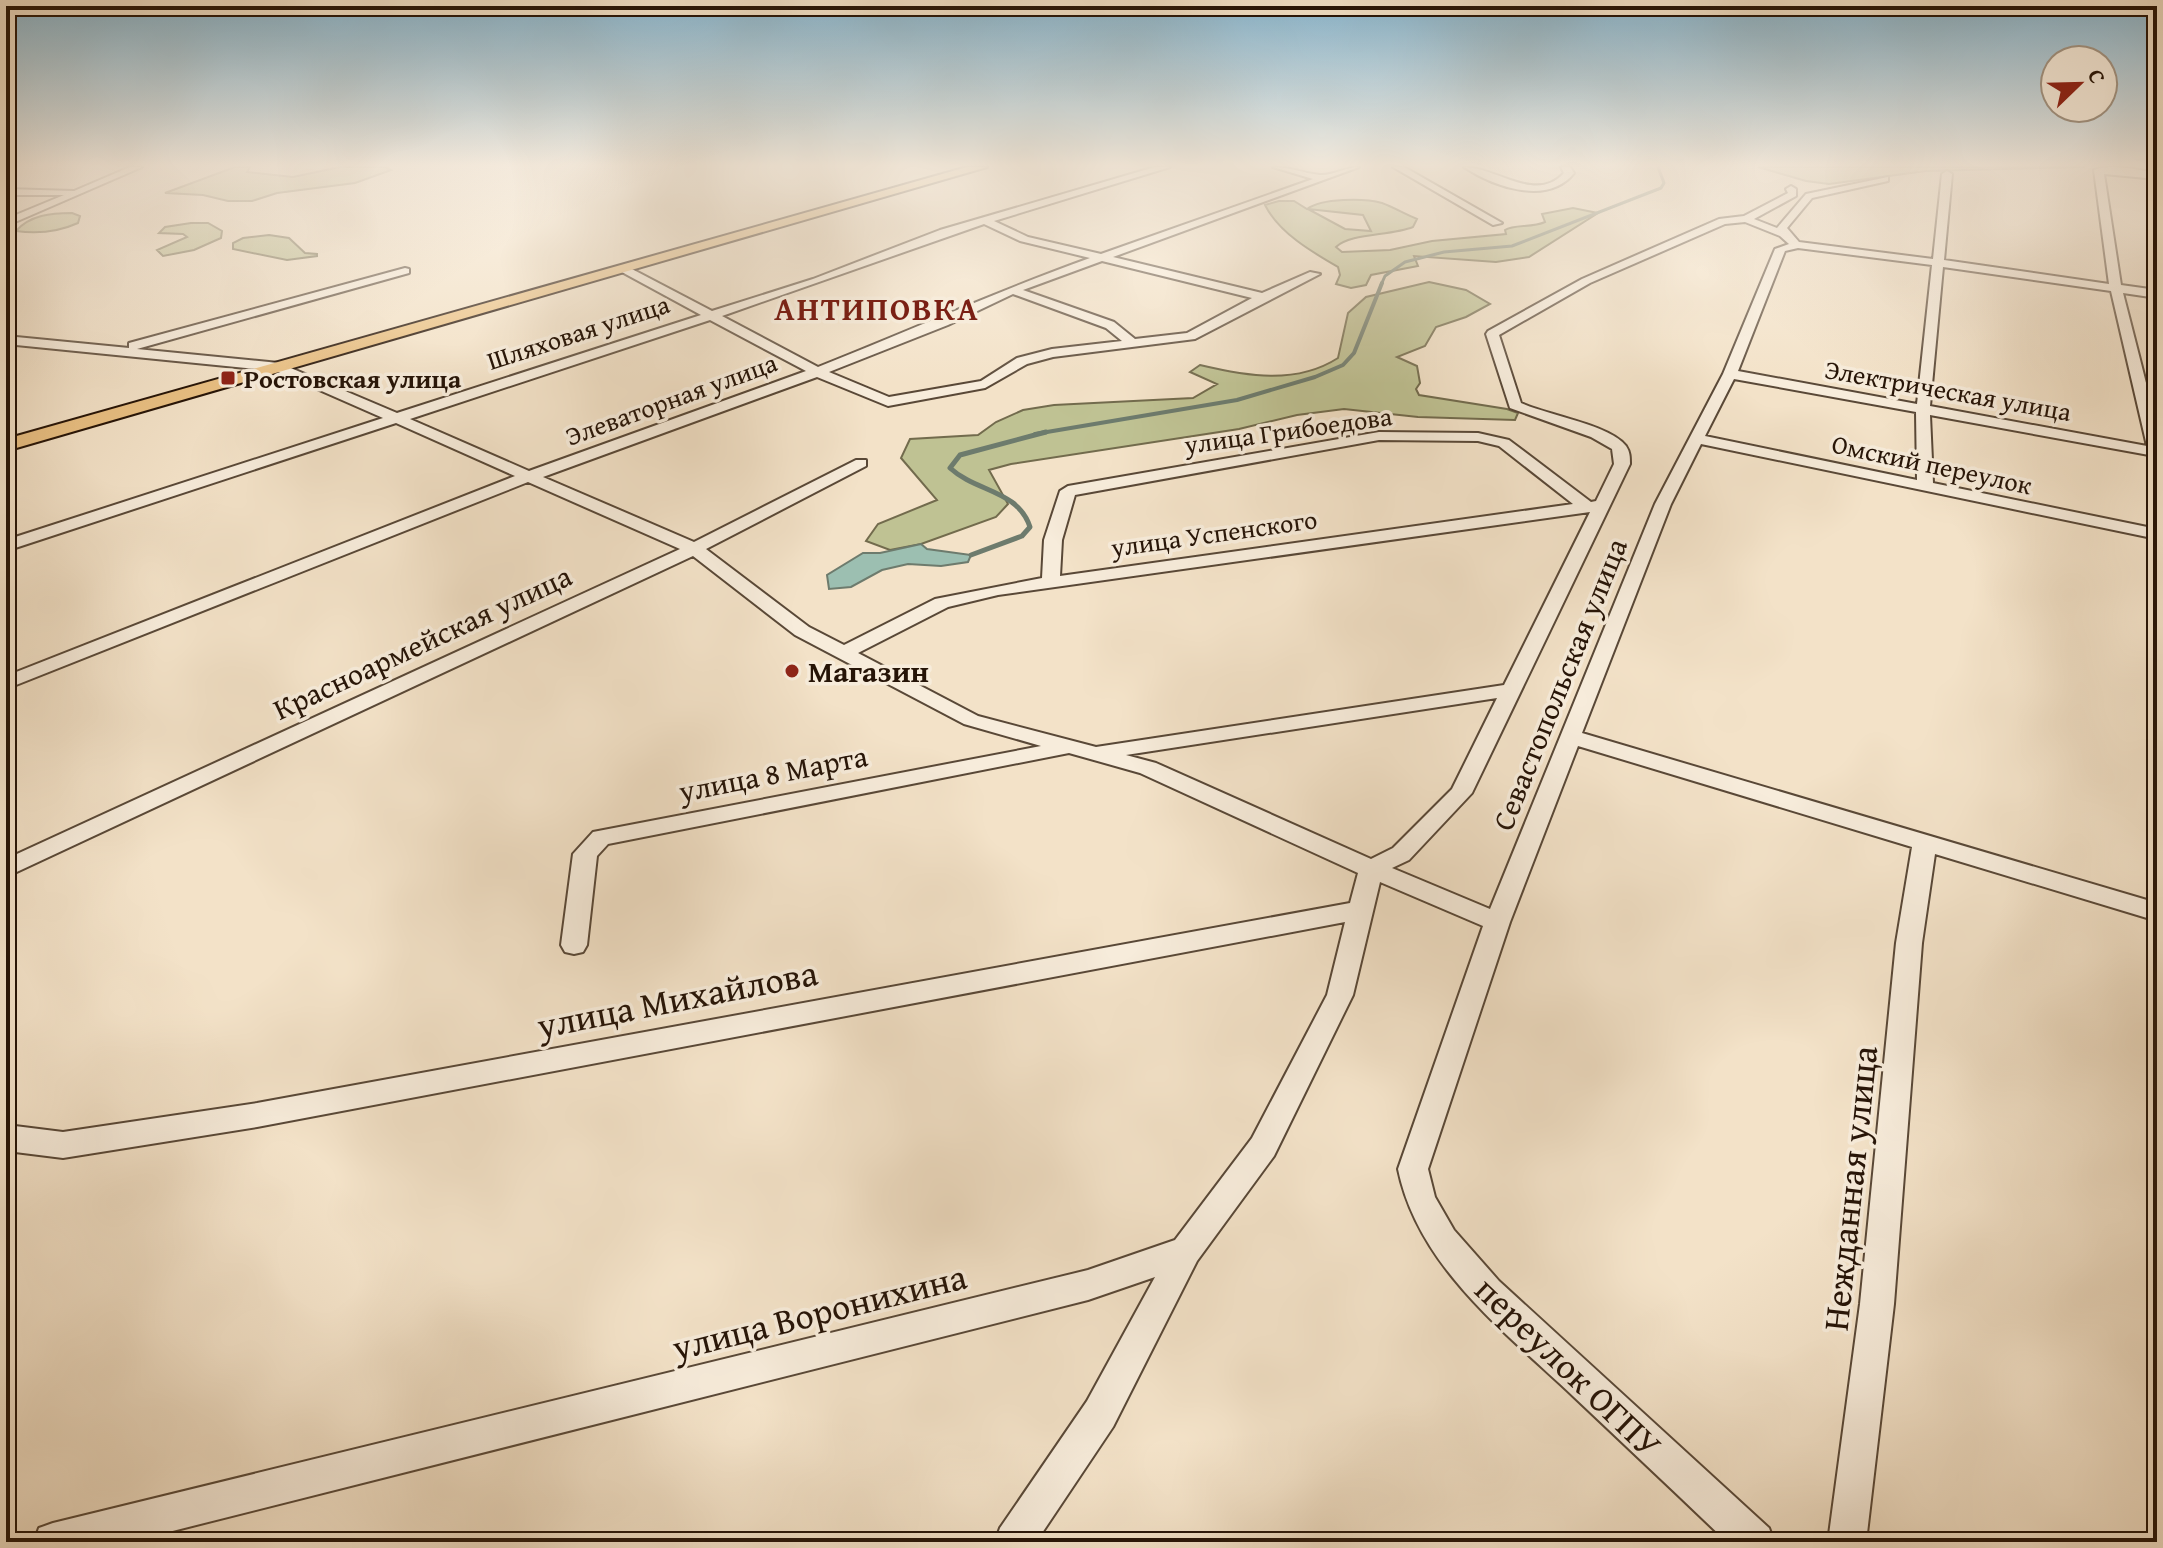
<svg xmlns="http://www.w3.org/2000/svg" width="2163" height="1548" font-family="'Gentium Book Plus',serif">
  <rect width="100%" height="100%" fill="#f3e2c8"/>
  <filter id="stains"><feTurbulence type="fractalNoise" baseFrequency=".0025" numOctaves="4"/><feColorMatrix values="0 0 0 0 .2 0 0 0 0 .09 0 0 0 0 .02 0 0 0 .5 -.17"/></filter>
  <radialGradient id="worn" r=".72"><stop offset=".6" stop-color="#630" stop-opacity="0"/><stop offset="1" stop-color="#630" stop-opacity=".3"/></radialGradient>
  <path fill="#bfc293" stroke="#726b4d" stroke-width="2" fill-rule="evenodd" d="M235 167H250L247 172 293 177 340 167H385L391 170 355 183 277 193 252 201H228L203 195 165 193Z
    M1758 167H2085L1926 171 1829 184 1806 181Z
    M1279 201H1294L1307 209C1322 198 1364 198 1382 203 1393 207 1405 214 1417 219L1413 227C1391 236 1350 233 1336 247L1342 252 1390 250 1432 241 1506 234 1505 230C1514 224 1532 228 1545 222L1542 214 1573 208 1598 213 1529 257 1496 262 1414 256 1418 266 1371 275 1366 285 1351 288 1336 284 1340 275 1338 267C1312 252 1279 233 1265 205ZM1308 209 1363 215 1371 231 1345 229Z
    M72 213 80 216 78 223C58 232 37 234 16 231 30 215 51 213 72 213Z
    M191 223H208L222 231 221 238 194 250 163 256 157 250 187 237 183 234 159 233 165 227Z
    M269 235 289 238 305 253 317 254V256L287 260 233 249V243L243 238Z
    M1429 282 1466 290 1490 304 1466 317 1436 327 1425 346 1397 357 1417 366 1420 383 1416 389 1419 395 1507 409 1518 413 1515 420 1418 417 1344 409 1297 415 1239 429 1011 464 989 470 1008 504 996 517 921 544 890 550 866 541 878 524 937 500 901 458 910 439 978 435 996 422 1023 410 1054 405 1193 398 1217 384 1190 372 1200 365C1246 376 1296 385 1338 358L1348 313 1366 297Z"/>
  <path fill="#9cbfb1" stroke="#6d7b6d" stroke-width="2" d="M921 544 927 549 971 555 968 562 941 566 908 564 882 570 851 587 829 589 827 575 863 553H880Z"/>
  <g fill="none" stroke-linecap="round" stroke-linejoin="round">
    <path stroke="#6d7b6d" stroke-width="3" d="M1381 285 1385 276 1405 262 1444 252 1512 246 1661 188 1664 183 1658 167"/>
    <path stroke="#6d7b6d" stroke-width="4" d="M1035 434 1237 400 1315 377 1343 365 1354 353 1382 283"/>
    <path stroke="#6d7b6d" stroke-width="5" d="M971 555 1022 536 1030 527C1018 490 976 492 950 468L960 455 1046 432"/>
    <defs>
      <path id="minor" d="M130 167H142L6 226V219L64 195H6V189L74 191Z
        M1155 167H1170L994 221 1028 237 1101 254 1313 179 1273 167C1289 167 1303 173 1320 175 1332 176 1346 167 1359 167L1113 257 1262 293 1310 272 1320 274 1195 339 1053 357 1027 364 985 388 888 406 817 377 543 477 694 542 856 460H866V466L706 549 809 627 844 645 935 599 1042 578 1044 540 1060 491 1068 486 1379 432 1478 433 1509 440 1591 502 1596 501 1614 464 1612 449 1591 437 1510 408 1486 334 1488 331 1582 279 1719 219 1744 216 1788 193 1786 189 1791 186 1796 189V196L1754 219 1777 228 1806 194 1888 177V181L1812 198 1787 228 1799 242 1933 259 1942 174 1947 171 1952 174 1944 260 2109 284 2094 170C2111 163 2138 170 2157 173V179L2104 174 2121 285 2157 290V298L2123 293 2157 426V461L2149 455 1930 415 1933 483 2157 529V539L1701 444 1671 504 1582 733 2157 903V921L1935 854 1922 943 1894 1304 1866 1542H1828L1860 1304 1896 943 1912 847 1578 746 1510 922 1428 1169 1435 1197 1454 1230 1499 1281 1769 1528 1774 1542H1727C1676 1493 1624 1444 1573 1396 1504 1331 1418 1266 1398 1169L1483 926 1380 882 1353 995 1274 1156 1197 1261 1113 1427 1036 1542H995L1000 1528 1087 1401 1155 1277 1088 1300 129 1542H34L39 1528 53 1523 1088 1270 1175 1240 1252 1138 1327 995 1345 922 257 1127 63 1158 15 1152 6 1154V1128L15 1126 63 1132 257 1103 1350 903 1358 873 1140 773 1069 753 608 844 597 856 587 945 583 952 574 954 565 952 561 945 573 854 593 832 1041 746 964 724 795 635 693 556 6 877V859L680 549 528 482 6 689V676L515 476 396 423 6 551V540L383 418 276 371 6 344V336L129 348V343L405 268 409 269V273L137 349 279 363 397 413 701 315 620 271V267H628L712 311 813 279 940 230ZM1745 222 1780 236 1789 244 1775 249 1723 374 1655 504 1490 909 1392 868 1409 860 1472 793 1630 464C1630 457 1630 452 1626 446 1610 425 1547 415 1521 403L1499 335 1590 283 1725 224ZM984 224 1020 241 1090 258C998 291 909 331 818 367L722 316ZM1798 248 1932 265 1917 404 1738 371 1785 251ZM1102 261 1252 298 1187 333 1135 339 1114 322 1023 290ZM1943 267 2111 291 2147 446 1930 406ZM1013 294 1106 328 1122 341 1052 349 1017 358 981 381 889 397 829 372 948 325ZM710 320 806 371 529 471 410 419ZM1734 379 1916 412 1917 480 1705 436ZM1379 440 1478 441 1499 446 1573 504 1060 576 1062 540 1075 495ZM1590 512 1504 685 1096 747 978 716 858 653 948 607 998 595ZM1497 698 1452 789 1393 848 1371 859 1156 763 1126 755Z
        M1393 167H1404L1502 223 1493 225Z
        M1464 167C1496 167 1536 204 1564 173L1561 167H1570L1574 173C1548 206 1494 187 1464 167Z"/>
      <path id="major" d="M967 167H987L6 451V439Z"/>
    </defs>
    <use href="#minor" stroke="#594837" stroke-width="4"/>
    <use href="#major" stroke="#261407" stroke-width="4"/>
    <use href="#minor" fill="#f7ecdb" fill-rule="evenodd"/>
    <use href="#major" fill="#eac184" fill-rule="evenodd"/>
  </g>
  <linearGradient id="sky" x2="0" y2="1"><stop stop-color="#89b8d2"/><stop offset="0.43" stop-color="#faf2e6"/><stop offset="1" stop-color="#faf2e6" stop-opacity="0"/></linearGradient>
  <rect width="2163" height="384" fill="url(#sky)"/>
  <g fill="#8f2418" stroke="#f7ecdb" stroke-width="3">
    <rect x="220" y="370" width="16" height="16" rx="4"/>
    <circle cx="792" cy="671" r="8"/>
  </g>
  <g text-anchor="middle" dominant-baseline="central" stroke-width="7" stroke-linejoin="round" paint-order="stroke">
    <g font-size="26" fill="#261407" stroke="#f7ecdb">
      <text transform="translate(578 332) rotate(-18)">Шляховая улица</text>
      <text transform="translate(1948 390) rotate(10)">Электрическая улица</text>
      <text transform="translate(671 399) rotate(-20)">Элеваторная улица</text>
      <text transform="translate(1288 430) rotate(-8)">улица Грибоедова</text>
      <text transform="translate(1932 464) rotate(12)">Омский переулок</text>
      <text transform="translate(1214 533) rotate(-8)">улица Успенского</text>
    </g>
    <g font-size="26" font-weight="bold" fill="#261407" stroke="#f7ecdb" text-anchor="start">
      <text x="244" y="378">Ростовская улица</text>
    </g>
    <g font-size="30" fill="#261407" stroke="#f7ecdb">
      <text transform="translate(422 642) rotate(-25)">Красноармейская улица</text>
      <text transform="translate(1559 684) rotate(-68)">Севастопольская улица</text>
      <text transform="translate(773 773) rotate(-11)">улица 8 Марта</text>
    </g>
    <g font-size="30" font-weight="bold" fill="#261407" stroke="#f7ecdb" text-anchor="start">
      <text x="808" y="671">Магазин</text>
    </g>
    <g font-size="32" font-weight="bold" letter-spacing="2" fill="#7a1f14" stroke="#f7ecdb">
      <text x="877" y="308">АНТИПОВКА</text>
    </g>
    <g font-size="36" fill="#261407" stroke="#f7ecdb">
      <text transform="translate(677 998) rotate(-11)">улица Михайлова</text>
      <text transform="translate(1849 1188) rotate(-84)">Нежданная улица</text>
      <text transform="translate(819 1311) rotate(-14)">улица Воронихина</text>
      <text transform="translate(1569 1366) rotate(44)">переулок ОГПУ</text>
    </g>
  </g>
  <rect width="2163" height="1548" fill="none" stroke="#f3e2c8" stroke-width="32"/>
  <rect x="8" y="8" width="2147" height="1532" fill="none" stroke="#261407" stroke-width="4"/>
  <rect x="16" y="16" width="2131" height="1516" fill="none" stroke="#261407" stroke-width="2"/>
  <g transform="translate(2079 84) rotate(67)"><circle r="38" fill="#f7ecdb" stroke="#a39686" stroke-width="2"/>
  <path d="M0-6L14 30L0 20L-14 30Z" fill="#8f2418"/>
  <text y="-12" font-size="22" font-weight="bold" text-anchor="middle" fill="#261407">С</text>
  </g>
  <rect width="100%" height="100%" filter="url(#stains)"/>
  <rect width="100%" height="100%" fill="url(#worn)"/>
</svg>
